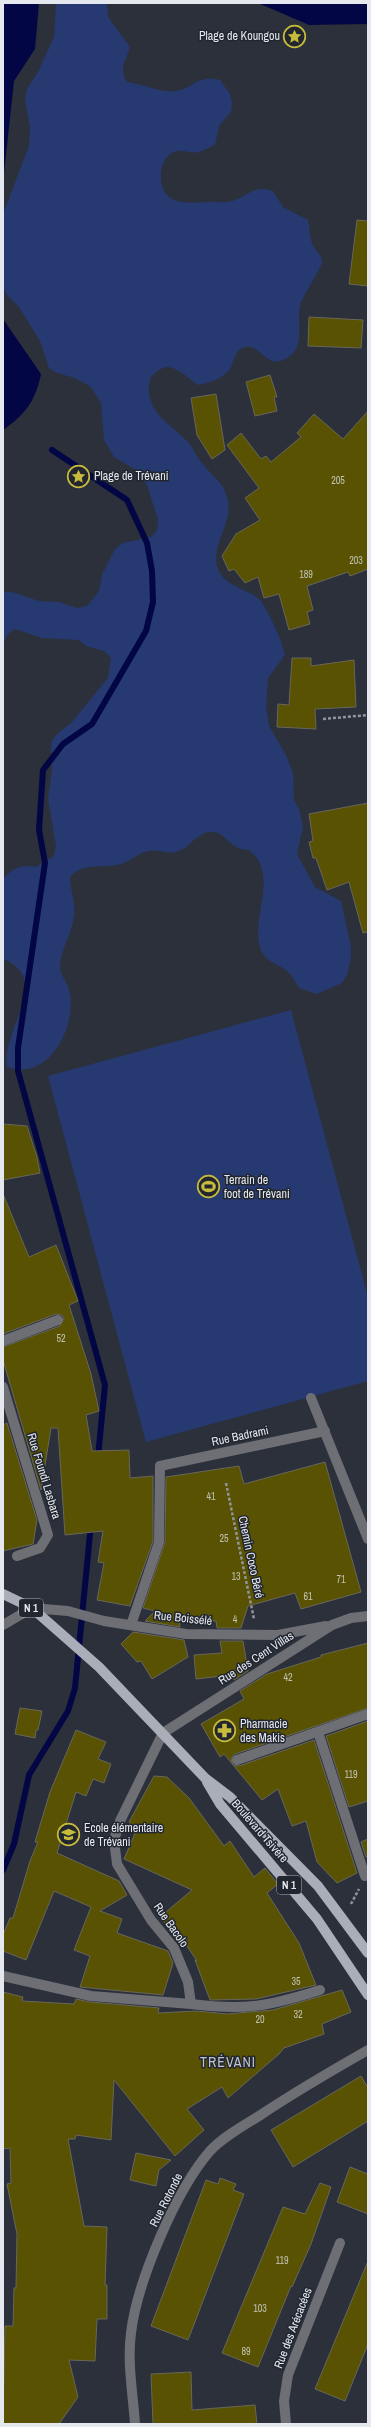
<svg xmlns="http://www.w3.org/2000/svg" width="371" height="2427" font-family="'Archivo Narrow',sans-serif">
  <rect width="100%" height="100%" fill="#2b303a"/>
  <path fill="#263a71" d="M56 3H107L108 17 130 47C126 62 118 67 127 82 144 84 159 93 176 91 196 88 195 75 220 80L230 94 232 103 231 112 219 126 215 145C209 147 204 151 198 152 191 154 184 150 177 151 164 154 160 169 161 180 164 206 187 203 207 202 213 201 221 203 228 202 247 198 252 184 273 191L283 207 308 220C310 229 309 239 314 247 317 253 322 255 322 262 321 270 303 294 300 306 297 320 303 338 295 351 292 355 285 360 280 361 265 365 259 343 245 347 234 350 235 361 230 369 224 378 209 383 198 385 190 379 177 367 167 367 162 367 157 371 154 374 149 378 149 384 149 391 151 416 172 425 188 442 193 448 196 456 201 462 208 471 217 478 223 487 241 520 208 541 218 569 225 587 246 588 259 599 266 605 284 645 285 655L268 678 266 707 269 726 286 755 293 773 294 800 299 809 303 827 297 854 315 887 341 901 351 947V957L347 975 342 983 317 994 299 988C296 983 293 977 289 973 279 963 267 964 261 950 249 918 281 875 249 850 227 850 228 831 210 832 196 833 189 849 176 852 167 854 158 849 149 851 138 853 131 861 121 864 103 869 83 862 70 877 70 890 76 903 74 916 72 934 61 948 60 966 60 977 69 983 70 994 76 1029 48 1082 7 1067 0 1032 54 979 3 959V879C13 868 21 864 36 867L54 856 56 846 48 799 52 770 51 742 57 734 72 722 103 684 108 677 111 658 104 651 86 646 79 640 42 638 15 629 8 634 3 643V592H12L39 601 59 602 77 608 87 606 99 591 102 575 115 549 123 543 151 537 157 530 158 520 147 485 142 477 136 470 114 457 104 440 101 403 91 387 75 378 57 373 49 368 40 341 19 307 6 294 3 286V214L29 146 30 127 25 99 27 89 38 72 54 37Z
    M291 1010 368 1297V1381L146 1442 48 1076Z"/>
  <path fill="#030644" d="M3 3H39L35 49 14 81 3 182Z
    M258 3H368V24L309 25Z
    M3 319 41 374C36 400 25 415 3 430Z"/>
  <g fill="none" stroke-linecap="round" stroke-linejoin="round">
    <path stroke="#030644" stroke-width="6" d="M52 450 127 500 147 543 152 571 153 602 146 631 92 724 63 744 43 770 39 830 45 863 18 1048V1071L105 1385 98 1457
      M3 1870 14 1844 29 1775 68 1711 75 1688 91 1524"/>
  </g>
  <path fill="#595202" stroke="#68675b" d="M357 220 368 221V286L349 284Z
    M309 317 363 320 361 348 308 346Z
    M270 375 277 397H274L277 411 255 416 246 382Z
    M216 394 225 450 212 459 197 435 191 398Z
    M368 411V569L350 576 348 572 307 586 313 610 307 612 310 624 289 630 279 594 264 598 258 577 245 583 234 569 229 571 222 556 236 534 260 520 245 498 259 488 227 445 241 433 261 459 266 456 271 462 301 437 297 433 314 414 343 439Z
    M292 658H311V666L354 660 356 707 315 709 316 729 277 727 278 704 289 705Z
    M368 803V932L363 933 349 882 327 890 316 858H313L309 842 313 841 309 814Z
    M3 1124 27 1126 37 1157 40 1173 3 1180Z
    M3 1194 29 1257 56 1245 78 1301 69 1305 91 1374 99 1411 86 1415 92 1451 129 1450 130 1478 153 1476V1541L130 1606 97 1600 104 1563 98 1562 103 1531 65 1535 58 1428H51L41 1490 3 1360V1347L60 1326 64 1318 62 1315 56 1314 3 1334Z
    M7 1423 37 1520 33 1544 3 1551V1425Z
    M325 1462 361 1592 301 1609 295 1593 248 1606 241 1628H217L216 1621 179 1620 180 1627 145 1621 155 1611 143 1608 165 1542 166 1477 239 1466 244 1484Z
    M133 1632 184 1640 188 1657 152 1679 141 1661 137 1662 121 1644Z
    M220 1641H243L248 1671 234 1680 232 1675 196 1679 194 1655 222 1653Z
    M368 1643V1708L235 1754 231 1759 233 1765 239 1766 314 1740 357 1873 337 1883 317 1862 306 1821 292 1826 278 1789 262 1800 224 1754 220 1757 201 1724 244 1699 240 1691 267 1674 321 1657V1655Z
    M20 1708 42 1711 38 1730H36L35 1738 15 1734Z
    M368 1721V1801L349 1807 326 1736Z
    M76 1730 106 1742 98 1759 111 1764 104 1783 93 1779 86 1796 76 1792 57 1853 119 1881 127 1895 100 1911 122 1919 117 1933 168 1951 173 1963 163 1995 80 1987 90 1956 74 1950 91 1907 54 1891 26 1960 3 1951V1935L10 1918H13L30 1861 38 1842H35L50 1792Z
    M154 1776 167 1777 189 1798 224 1846 230 1841 254 1877 265 1868 278 1884 267 1893 299 1943 316 1985 256 1999 210 2000 195 1960 197 1961 181 1937 180 1941 160 1917 192 1890 124 1859 136 1831 129 1822Z
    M368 1839V1857H366L361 1842Z
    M342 1990 351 2012 322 2024 324 2034 284 2048 279 2054 228 2098 222 2087 187 2109 204 2130 175 2156 114 2080 111 2140 76 2135 75 2139H68L84 2226 107 2227 105 2285H107V2319H97L95 2361 69 2360 78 2397 59 2424H3L5 2326H13L14 2288H16L17 2234 7 2184 11 2183 10 2148 3 2149V1992L23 1997 22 2001 74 2004 76 1999 90 2002 159 2008 158 2013 196 2011 227 2014 273 2010Z
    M361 2076 368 2088V2121L293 2167 271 2130Z
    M136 2153 171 2160 159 2170 156 2186 130 2180Z
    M350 2167 368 2174V2214L337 2202Z
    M220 2178 236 2184 233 2190 244 2194 188 2340 151 2326 206 2180 218 2184Z
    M320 2183 331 2187 311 2244 292 2287 291 2286 258 2367 222 2353 283 2207 305 2214Z
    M368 2261V2344L345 2401 315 2389Z
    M191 2372 192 2410 255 2405 257 2424H153L151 2374Z"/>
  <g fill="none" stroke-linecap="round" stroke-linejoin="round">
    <path stroke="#91959d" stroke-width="2.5" stroke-dasharray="3 2" stroke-linecap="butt" d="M323 719 368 715
      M226 1483 254 1619
      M351 1904 359 1889"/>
    <path stroke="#6d6f75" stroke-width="10" d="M3 1341 58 1320
      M3 1387 48 1535 40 1548 17 1556
      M311 1398 368 1539
      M3 1625 32 1608 68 1611 104 1621 186 1634 278 1635 326 1626
      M131 1625 159 1542 160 1466 325 1431
      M318 1732 365 1876
      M237 1760 368 1714
      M3 1976 91 1996 191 2004 188 1982 174 1948 151 1920 117 1864 114 1840 120 1821 163 1733 332 1625 351 1618 368 1616
      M191 2004C245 2011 270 2006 320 1990
      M135 2424C133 2394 127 2363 131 2333 137 2282 176 2190 210 2151 223 2137 243 2126 259 2116 295 2092 331 2071 368 2050
      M286 2424 284 2401 288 2375 340 2243"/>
    <path stroke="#aaaeb9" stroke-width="10" d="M3 1594 32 1608 99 1667 205 1778 230 1797 318 1886 368 1953
      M207 1782 220 1804 317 1919 368 1995"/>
  </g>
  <defs>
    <symbol id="sight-ring" viewBox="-11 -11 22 22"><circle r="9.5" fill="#21262f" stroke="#c7bb3b" stroke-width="1.5"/><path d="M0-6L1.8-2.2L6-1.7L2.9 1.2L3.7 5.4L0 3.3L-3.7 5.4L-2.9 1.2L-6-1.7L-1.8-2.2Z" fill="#c7bb3b"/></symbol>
    <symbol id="stadium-ring" viewBox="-11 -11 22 22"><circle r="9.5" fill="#21262f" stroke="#c7bb3b" stroke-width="1.5"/><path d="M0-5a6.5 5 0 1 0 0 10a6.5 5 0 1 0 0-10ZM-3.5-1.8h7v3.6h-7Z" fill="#c7bb3b"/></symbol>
    <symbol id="pharmacy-ring" viewBox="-11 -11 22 22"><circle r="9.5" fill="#21262f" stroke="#c7bb3b" stroke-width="1.5"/><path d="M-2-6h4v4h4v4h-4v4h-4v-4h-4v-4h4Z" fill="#c7bb3b"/></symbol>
    <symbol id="school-ring" viewBox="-11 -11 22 22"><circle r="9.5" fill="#21262f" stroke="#c7bb3b" stroke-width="1.5"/><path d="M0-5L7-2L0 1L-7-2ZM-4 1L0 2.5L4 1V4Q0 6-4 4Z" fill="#c7bb3b"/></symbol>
  </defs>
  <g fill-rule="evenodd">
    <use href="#sight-ring" x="282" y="24" width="25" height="25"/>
    <use href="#sight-ring" x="66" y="464" width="25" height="25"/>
    <use href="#stadium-ring" x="196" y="1174" width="25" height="25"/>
    <use href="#pharmacy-ring" x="212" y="1718" width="25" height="25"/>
    <use href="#school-ring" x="56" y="1822" width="25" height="25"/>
  </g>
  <g text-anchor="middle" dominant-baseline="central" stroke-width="3" stroke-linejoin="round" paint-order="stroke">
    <g font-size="10" fill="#c2c2b4">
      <text x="338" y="480">205</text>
      <text x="356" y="560">203</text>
      <text x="306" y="574">189</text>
      <text x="61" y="1338">52</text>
      <text x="211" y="1496">41</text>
      <text x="224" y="1538">25</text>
      <text x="236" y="1576">13</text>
      <text x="341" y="1579">71</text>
      <text x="308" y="1596">61</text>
      <text x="235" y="1619">4</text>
      <text x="288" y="1677">42</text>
      <text x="351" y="1774">119</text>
      <text x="296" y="1981">35</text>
      <text x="298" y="2014">32</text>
      <text x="260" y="2019">20</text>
      <text x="282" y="2260">119</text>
      <text x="260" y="2308">103</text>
      <text x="246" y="2351">89</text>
    </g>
    <g fill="#21262f" stroke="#aaaeb5" stroke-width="1">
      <rect x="19" y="1599" width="24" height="18" rx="3"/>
      <rect x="277" y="1876" width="24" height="18" rx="3"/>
    </g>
    <g font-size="11" font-weight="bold" fill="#e5e8ef">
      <text x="31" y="1608">N 1</text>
      <text x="289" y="1885">N 1</text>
    </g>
    <g font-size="12" fill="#e5e8ef" stroke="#21262f" text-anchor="start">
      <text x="280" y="36" text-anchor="end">Plage de Koungou</text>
      <text x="94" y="476">Plage de Trévani</text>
      <text x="224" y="1180">Terrain de<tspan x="224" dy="14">foot de Trévani</tspan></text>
      <text x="240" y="1724">Pharmacie<tspan x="240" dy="14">des Makis</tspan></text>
      <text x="84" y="1828">Ecole élémentaire<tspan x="84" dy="14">de Trévani</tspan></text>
    </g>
    <g font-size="12" fill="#e5e8ef" stroke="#21262f">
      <text transform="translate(240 1436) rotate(-12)">Rue Badrami</text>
      <text transform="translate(44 1476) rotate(73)">Rue Foundi Lasbara</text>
      <text transform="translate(251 1557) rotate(78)">Chemin Coco Béré</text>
      <text transform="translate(183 1618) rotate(6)">Rue Boissélé</text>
      <text transform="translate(256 1658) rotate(-33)">Rue des Cent Villas</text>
      <text transform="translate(260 1831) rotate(49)">Boulevard Tsivère</text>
      <text transform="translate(171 1925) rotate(55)">Rue Bacolo</text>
      <text transform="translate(166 2200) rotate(-63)">Rue Rotonde</text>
      <text transform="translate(293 2328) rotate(-69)">Rue des Arécacées</text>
    </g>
    <g font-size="14" letter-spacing="1" fill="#bdc3d0" stroke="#21262f">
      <text x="228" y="2062">TRÉVANI</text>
    </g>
  </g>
  <rect width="371" height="2427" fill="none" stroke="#e5e8ef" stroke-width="8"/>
</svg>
